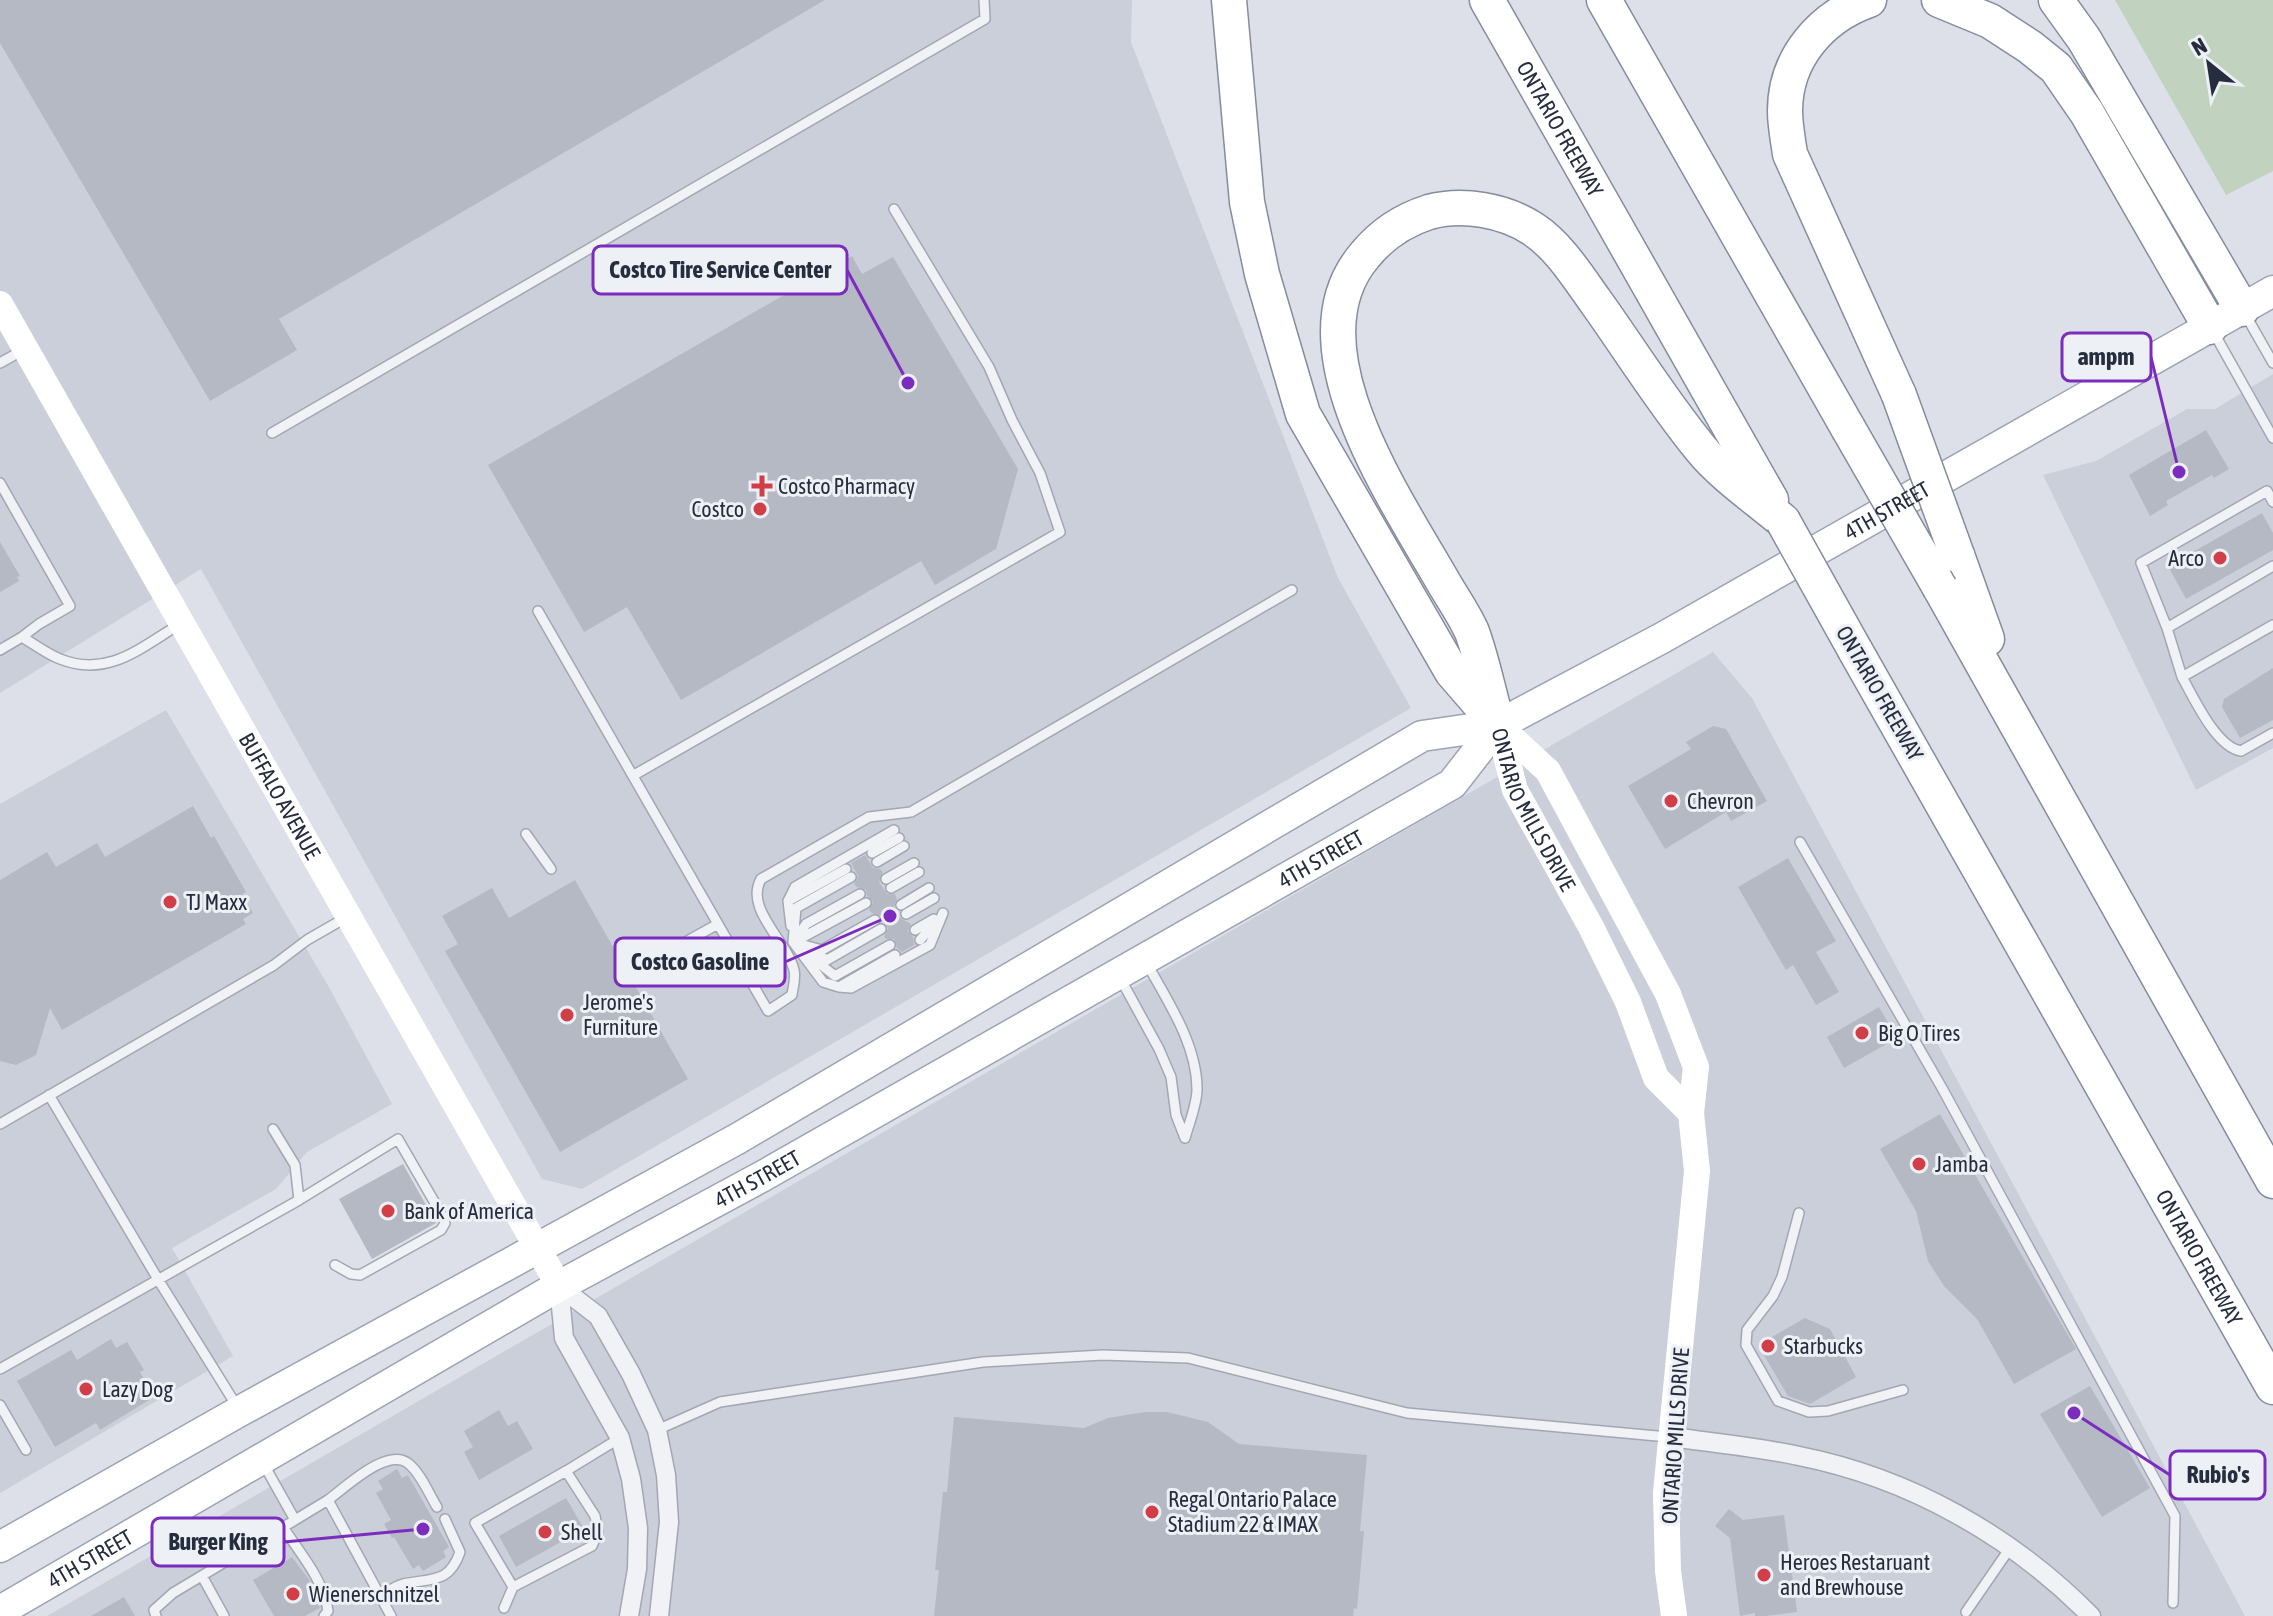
<svg xmlns="http://www.w3.org/2000/svg" width="2273" height="1616" font-family="'Asap Condensed',sans-serif">
  <rect width="100%" height="100%" fill="#dde0e8"/>
  <path fill="#cbcfda" d="M0 0H1132L1131 42 1338 578 1411 708 582 1189 542 1179 201 569 0 693Z
    M2273 374V748L2196 790 2043 475 2096 461 2187 409H2215Z
    M1713 652 1752 698 2245 1616H47Z
    M166 710 330 989 392 1104 307 1152 276 1189 172 1248 233 1356 0 1493V804Z"/>
  <path fill="#c1d2be" d="M2115 0H2273V171L2226 195Z"/>
  <path fill="#b4b9c4" d="M0 0H825L279 319 297 350 210 401 0 43Z
    M852 256 862 274 893 257 1018 469 996 549 935 585 921 561 681 700 627 607 584 632 488 465Z
    M2206 430 2229 469 2214 478 2212 475 2166 501 2168 505 2150 516 2129 475Z
    M2262 513 2273 533V550L2186 599 2168 566Z
    M0 542 20 576 17 577 19 581 0 592Z
    M2273 668V720L2240 738 2222 707 2224 699Z
    M1713 726 1726 729 1767 801 1731 821 1726 812 1665 849 1628 786 1691 749 1686 742Z
    M193 806 211 838 214 836 246 892 242 894 253 913 243 919 246 924 62 1030 50 1008 36 1055 16 1065 0 1061V880L47 852 56 867 97 843 105 857Z
    M865 855 873 868 880 869 883 872 879 882 887 894H895L897 899 894 906 900 918 911 924 908 931 913 937 914 945 902 952 897 948 894 939H886L884 936 888 928 882 922 881 916 872 913 869 910 873 902 867 896 866 890 857 887 854 884 858 876 851 863Z
    M1788 858 1836 941 1816 952 1839 992 1816 1005 1793 965 1786 970 1738 887Z
    M575 880 688 1079 560 1152 445 951 458 944 442 916 492 888 509 918Z
    M1879 1007 1897 1038 1844 1068 1827 1037Z
    M1940 1114 2076 1349 2014 1384 1977 1319 1944 1286 1928 1261 1916 1211 1880 1149Z
    M403 1164 436 1223 372 1259 339 1199Z
    M1805 1318 1830 1329 1856 1377 1810 1404 1788 1396 1758 1345Z
    M111 1339 116 1348 127 1342 144 1370 140 1372 154 1397 100 1430 96 1423 55 1447 17 1381 71 1350 77 1360Z
    M2090 1386 2150 1488 2102 1517 2040 1414Z
    M499 1410 508 1426 517 1421 533 1449 479 1480 464 1452 473 1447 464 1431Z
    M1145 1412H1167L1208 1422 1239 1444 1367 1455 1360 1531H1364L1357 1609 1354 1608 1353 1616H934L939 1570H935L943 1492H947L954 1417 1084 1428 1108 1418Z
    M397 1469 402 1478 408 1475 449 1547 443 1551 446 1557 423 1571 419 1565 413 1569 394 1537 392 1538 384 1524 391 1520 376 1493 383 1489 378 1481Z
    M566 1498 584 1529 516 1567 499 1536Z
    M1729 1509 1743 1520 1784 1515 1797 1612 1765 1616H1755V1613L1740 1616 1730 1538 1715 1526Z
    M292 1557 310 1581 307 1584 320 1608 305 1616H274L253 1580Z
    M124 1597 135 1616H91Z"/>
  <g fill="none" stroke-linecap="round" stroke-linejoin="round">
    <defs>
      <path id="lane" d="M2245 314 2273 363
        M2214 333 2273 438
        M0 363 25 349
        M272 433 985 19 984 0
        M0 483 70 606 39 624 22 637C34 644 47 654 60 659 108 678 140 648 180 624
        M538 611 768 1011 792 995C793 987 796 978 794 970 787 941 744 909 761 879L869 817 911 812 1292 590
        M2273 625 2182 677C2194 698 2216 747 2241 751L2273 733
        M2167 628 2141 563 2267 491 2273 502
        M0 650 22 637
        M2182 677 2167 628 2273 566
        M634 775 1060 532 1040 473 1012 420 989 367 894 209
        M526 834 551 869
        M1800 842 1942 1088 2175 1516 2173 1603
        M872 853 899 838
        M877 862 904 846
        M851 877 796 908 793 942 823 982 839 987 895 955
        M886 879 914 863
        M891 888 919 872
        M788 901 795 887 894 830
        M901 905 929 888
        M906 914 934 898
        M791 926 788 901 846 869
        M915 930 934 919
        M795 940 806 924 860 894
        M920 940 936 922
        M796 941 866 903
        M793 942 822 950 875 920
        M810 951 827 960 881 929
        M805 952 835 976 890 945
        M662 955 718 924
        M1146 962C1167 1000 1197 1044 1197 1089 1197 1105 1189 1123 1185 1138
        M1119 976 1159 1049 1171 1077 1176 1115 1185 1138
        M839 987 851 988 930 945 943 913
        M49 1095 159 1281 238 1408
        M0 1124 274 965 307 940 347 917
        M299 1200 398 1139 443 1217 445 1223 441 1230 360 1275 351 1274 335 1265
        M1799 1213 1782 1277 1773 1296 1747 1330 1746 1345 1778 1401 1809 1412 1828 1411 1903 1390
        M0 1369 299 1200 295 1165 273 1129
        M0 1405 26 1450
        M657 1430 720 1402 983 1362 1103 1355 1188 1358 1407 1413 1668 1437
        M566 1471 620 1438
        M328 1500C346 1487 388 1446 409 1464 421 1474 429 1494 437 1507
        M295 1520 328 1500 391 1616
        M283 1527C299 1552 324 1580 328 1611L324 1616
        M202 1576 224 1616
        M380 1596C387 1592 395 1586 403 1584 432 1578 449 1584 460 1552L445 1519
        M504 1608 513 1587 592 1546 598 1532 595 1516 566 1471 475 1523 513 1587
        M1966 1612 2010 1548
        M156 1616 154 1610 173 1593 295 1520 263 1463"/>
      <path id="street" d="M559 1286 598 1316 631 1374 657 1430 666 1475 669 1522 659 1616
        M559 1286 564 1338 620 1438 631 1479 638 1528 637 1569 629 1616
        M1672 1437C1714 1443 1758 1447 1799 1456 1910 1478 2012 1536 2091 1616"/>
      <g id="primary">
        <path id="s3" d="M0 1547 240 1411 737 1139 1422 736 1498 725 1662 638 2273 291"/>
        <path id="s4" d="M0 1611 559 1286 763 1176 1452 784 1498 725"/>
      </g>
      <g id="highway">
        <path d="M1229 0 1247 202 1262 274 1303 414 1452 672 1491 717"/>
        <path id="s5" d="M1487 0 1771 500"/>
        <path d="M1604 0 1848 428"/>
        <path d="M1869 0C1821 17 1785 58 1785 111 1785 125 1788 140 1790 154L1899 395"/>
        <path d="M1939 0 1990 21 2030 47 2056 68 2087 113 2210 327"/>
        <path d="M2056 0 2084 39 2242 309"/>
        <path d="M1957 555 1987 639"/>
        <path d="M1940 588 2273 1181"/>
        <path id="s6" d="M1855 650 2273 1387"/>
        <path d="M1498 725C1489 695 1483 662 1472 632 1465 616 1454 600 1445 585 1398 502 1287 345 1365 255 1382 234 1404 220 1429 212 1463 203 1504 210 1533 229 1559 246 1578 277 1596 302 1631 351 1663 403 1701 449 1722 475 1757 499 1783 521"/>
      </g>
    </defs>
    <use href="#lane" stroke="#a2a7b2" stroke-width="12"/>
    <use href="#street" stroke="#a2a7b2" stroke-width="21"/>
    <use href="#primary" stroke="#9ca4b4" stroke-width="33"/>
    <use href="#highway" stroke="#848c9f" stroke-width="37"/>
    <use href="#lane" stroke="#f0f2f6" stroke-width="9"/>
    <use href="#street" stroke="#f0f2f6" stroke-width="18"/>
    <g stroke="#fff" stroke-width="26">
      <path id="s1" d="M0 304 559 1286"/>
      <path d="M1498 725 1548 771 1668 994 1696 1067 1691 1113 1697 1171 1666 1493 1668 1571 1674 1616"/>
      <path id="s2" d="M1498 725 1515 790 1591 927 1628 1002 1656 1078 1691 1113"/>
    </g>
    <use href="#primary" stroke="#fff" stroke-width="30"/>
    <use href="#highway" stroke="#fff" stroke-width="34"/>
    <defs>
      <path id="highway-bridge" d="M1899 395 1957 555
        M1848 428 1940 588
        M1783 521 1855 650"/>
    </defs>
    <use href="#highway-bridge" stroke="#848c9f" stroke-width="37" stroke-linecap="butt"/>
    <use href="#highway-bridge" stroke="#fff" stroke-width="34"/>
  </g>
  <g fill="#d13e47" stroke="#edf0f5" stroke-width="3">
    <path d="M758 474h8v8h8v8h-8v8h-8v-8h-8v-8h8z"/>
    <circle cx="760" cy="509" r="8"/>
    <circle cx="2220" cy="558" r="8"/>
    <circle cx="1671" cy="801" r="8"/>
    <circle cx="170" cy="902" r="8"/>
    <circle cx="567" cy="1015" r="8"/>
    <circle cx="1862" cy="1033" r="8"/>
    <circle cx="1919" cy="1164" r="8"/>
    <circle cx="388" cy="1211" r="8"/>
    <circle cx="1768" cy="1346" r="8"/>
    <circle cx="86" cy="1389" r="8"/>
    <circle cx="1152" cy="1512" r="8"/>
    <circle cx="545" cy="1532" r="8"/>
    <circle cx="1764" cy="1575" r="8"/>
    <circle cx="293" cy="1594" r="8"/>
  </g>
  <g text-anchor="middle" dominant-baseline="central" stroke-width="6" stroke-linejoin="round" paint-order="stroke">
    <g font-size="22" fill="#262d3f" stroke="#edf0f5">
      <text stroke="none"><textPath href="#s5" startOffset="148">ONTARIO FREEWAY</textPath></text>
      <text stroke="none"><textPath href="#s3" startOffset="2158">4TH STREET</textPath></text>
      <text transform="translate(1880 693) rotate(60)">ONTARIO FREEWAY</text>
      <text stroke="none"><textPath href="#s1" startOffset="566">BUFFALO AVENUE</textPath></text>
      <text stroke="none"><textPath href="#s2" startOffset="92">ONTARIO MILLS DRIVE</textPath></text>
      <text stroke="none"><textPath href="#s4" startOffset="1520">4TH STREET</textPath></text>
      <text stroke="none"><textPath href="#s4" startOffset="872">4TH STREET</textPath></text>
      <text stroke="none"><textPath href="#s6" startOffset="698">ONTARIO FREEWAY</textPath></text>
      <text transform="translate(1675 1436) rotate(-86)">ONTARIO MILLS DRIVE</text>
      <text stroke="none"><textPath href="#s4" startOffset="104">4TH STREET</textPath></text>
    </g>
    <g font-size="22" fill="#262d3f" stroke="#edf0f5" text-anchor="start">
      <text x="778" y="486">Costco Pharmacy</text>
      <text x="744" y="509" text-anchor="end">Costco</text>
      <text x="2204" y="558" text-anchor="end">Arco</text>
      <text x="1687" y="801">Chevron</text>
      <text x="186" y="902">TJ Maxx</text>
      <text x="583" y="1002">Jerome's<tspan x="583" dy="25">Furniture</tspan></text>
      <text x="1878" y="1033">Big O Tires</text>
      <text x="1935" y="1164">Jamba</text>
      <text x="404" y="1211">Bank of America</text>
      <text x="1784" y="1346">Starbucks</text>
      <text x="102" y="1389">Lazy Dog</text>
      <text x="1168" y="1499">Regal Ontario Palace<tspan x="1168" dy="25">Stadium 22 &amp; IMAX</tspan></text>
      <text x="561" y="1532">Shell</text>
      <text x="1780" y="1562">Heroes Restaruant<tspan x="1780" dy="25">and Brewhouse</tspan></text>
      <text x="309" y="1594">Wienerschnitzel</text>
    </g>
  </g>
  <path fill="none" stroke="#7b2cbf" stroke-width="3" d="M908 383L847 270M2179 472L2151 357M890 916L785 962M2074 1413L2170 1475M423 1529L284 1542"/>
  <g fill="#7b2cbf" stroke="#edf0f5" stroke-width="3">
    <circle cx="908" cy="383" r="8"/>
    <circle cx="2179" cy="472" r="8"/>
    <circle cx="890" cy="916" r="8"/>
    <circle cx="2074" cy="1413" r="8"/>
    <circle cx="423" cy="1529" r="8"/>
  </g>
  <g fill="#edf0f5" stroke="#7b2cbf" stroke-width="3">
    <rect x="593" y="246" width="254" height="48" rx="8"/>
    <rect x="2062" y="333" width="89" height="48" rx="8"/>
    <rect x="615" y="938" width="170" height="48" rx="8"/>
    <rect x="2170" y="1451" width="95" height="48" rx="8"/>
    <rect x="152" y="1518" width="132" height="48" rx="8"/>
  </g>
  <g font-size="24" text-anchor="middle" font-weight="bold" fill="#262d3f">
    <text x="720" y="278">Costco Tire Service Center</text>
    <text x="2106" y="365">ampm</text>
    <text x="700" y="970">Costco Gasoline</text>
    <text x="2218" y="1483">Rubio's</text>
    <text x="218" y="1550">Burger King</text>
  </g>
  <g transform="translate(2209 64) rotate(330)" stroke="#edf0f5" stroke-width="6" paint-order="stroke">
  <path d="M0-6L14 30L0 20L-14 30Z" fill="#262d3f"/>
  <text y="-12" font-size="22" font-weight="bold" text-anchor="middle" fill="#262d3f">N</text>
  </g>
</svg>
